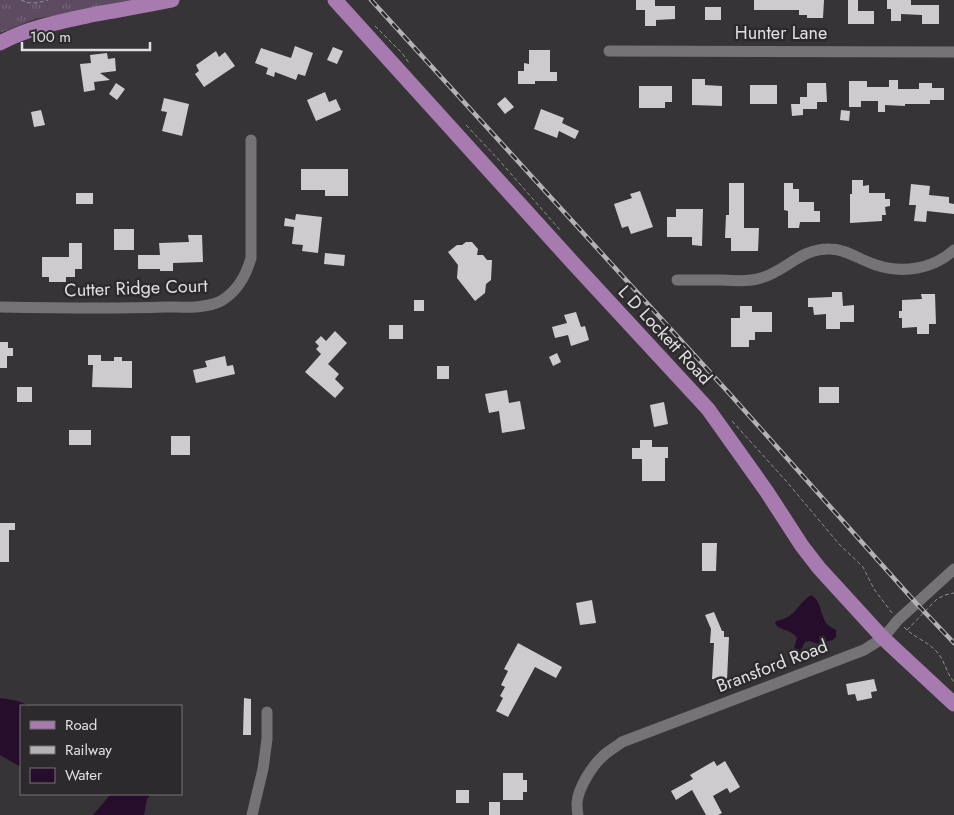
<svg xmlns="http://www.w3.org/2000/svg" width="954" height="815" font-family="Jost,sans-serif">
  <defs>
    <pattern id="park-tufts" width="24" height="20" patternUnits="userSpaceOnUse" patternTransform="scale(1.25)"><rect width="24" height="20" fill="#5d4c61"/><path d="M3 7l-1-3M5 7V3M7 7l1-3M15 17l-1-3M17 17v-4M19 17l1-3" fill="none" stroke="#746577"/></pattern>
  </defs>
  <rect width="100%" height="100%" fill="#373437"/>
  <path fill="url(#park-tufts)" d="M0 0H138L35 19 0 33Z"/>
  <path fill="#260d2b" d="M811 595C822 601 820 617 828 625 830 627 833 628 836 630V637L833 640 818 644 809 641 805 642 799 653 795 652 794 648 797 638C791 629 781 631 775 624L776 621C797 617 796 605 811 595Z
    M0 698C10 699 21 701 29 706H21V767L0 755Z
    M111 794H151L147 799 144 815H93Z"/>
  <path fill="#cecbcf" d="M636 0H655V6H675V19L656 20V26H645V10H636Z
    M754 0H824L823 18H807V15H799V10H754Z
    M848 0H858V11H874V24H848Z
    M887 0H911V5H939V24H922V15L901 14V21H891V9H887Z
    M705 7H721V20H705Z
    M295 46 313 53 305 76 298 74 296 80 275 72 274 77 266 74 268 68 255 63 261 48 291 58Z
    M333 47 343 51 337 64 327 60Z
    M529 50H550V72H557V81H535V84H518V71H524V63L529 64Z
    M216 51 219 57 225 52 235 66 204 87 195 74 199 71 196 65Z
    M107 53 108 59 115 58 116 71 100 73 110 80 94 82 95 90 84 92 80 64 91 63 90 55Z
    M692 79H705V85L722 86V106L692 105Z
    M889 80H898V89H919V83H932V88H944V100H930V104H905V106L885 105V112H878V101H861V107H849V81H867V87H889Z
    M116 83 125 89 117 100 109 94Z
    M807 83H826L827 102H817V109H803V115L792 116 791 104H800V97H807Z
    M750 85H777V104H750Z
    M639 86H672V102H665V108H639Z
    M325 92 329 102 336 99 341 110 316 121 307 100Z
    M505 97 514 107 505 114 497 104Z
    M164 98 189 104 182 136 162 131 167 112 161 111Z
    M541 109 564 118 562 123 579 131 575 139 559 131 557 138 534 129Z
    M41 110 45 125 34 127 31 112Z
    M841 110 850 111 849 121 840 120Z
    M301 169H348V196H325V190H301Z
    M852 180H863V186L869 185V193H885V199H890V206L885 207 886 215H882V221L850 223V194H852Z
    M729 183H744V228H759L758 251H731V238H725L726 215H729Z
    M784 183H793V189H799V202H814V211H820V222H800L799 228H788V211L784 210Z
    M911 184 930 186 929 195 949 197V203L954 204V214L927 211 926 222 914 221 916 205H909Z
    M640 191 653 227 631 234 628 226 622 228 614 204 632 198 630 194Z
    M76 193H93V204H76Z
    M676 209H703L702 246 692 245V237H667V217H676Z
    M296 214 322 217 318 253 302 251 303 245 292 244 294 227 284 226 285 218 295 220Z
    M114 229H134V250H114Z
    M188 235H202L203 262 173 263V271H160V269H138V255H160L159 243 189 242Z
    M466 242H472L478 249 477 255H483L487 260H492L491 280 486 284 485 293 475 301 457 278 458 265 448 252 457 245H462Z
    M69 243H82V269H75V277H66V282H49V277H42V257H69Z
    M325 253 345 255 344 266 324 264Z
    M832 292H842L843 306 854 305V322H840V329H826V314L814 315 813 307H808V298L832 297Z
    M921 294H935L936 324H929V334H917V327L902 328V318H899V311H902V300L922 299Z
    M414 300H424V311H414Z
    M740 306H752V312H772V332H755V340H749V347H731V318H740Z
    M576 312 581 327 585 326 589 340 571 346 568 335 555 338 552 327 567 323 564 315Z
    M389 325H403V339H389Z
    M335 331 347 343 328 364 339 374 335 379 344 388 335 398 305 372 321 354 316 349 319 346 315 342 321 336 326 341Z
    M0 342H8V348H13V356H7V368H0Z
    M557 353 561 362 553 366 549 357Z
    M88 355H101V361H114V357H122V361H132V388L92 387 93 365H88Z
    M225 356 227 366 233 365 235 374 196 383 193 370 207 367 205 361Z
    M437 366H449V379H437Z
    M17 387H32V402H17Z
    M819 387H839V403H819Z
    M507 390 509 403 520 401 525 429 502 433 499 411 489 413 485 394Z
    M664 402 668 424 654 427 650 405Z
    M69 430H91V445H69Z
    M171 436H190V455H171Z
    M640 440H652V447H668V458H665V481H642V459H632V448H640Z
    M0 523H15V530H9V562H0Z
    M702 543H717L716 571H702Z
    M592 600 596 623 580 625 576 603Z
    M714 612 722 631H724V637H729L727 680 712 679 714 643H710L711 629 705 615Z
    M518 643 562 667 556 678 535 667 508 717 496 711 503 698 500 696 505 687 501 685 508 671 504 669Z
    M874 679 877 691 871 692 872 698 857 701 855 694 848 695 846 684Z
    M244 698 251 699V735H243Z
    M714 761 717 766 725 761 740 787 730 793 727 788 713 796 722 813 718 815H706L692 790 676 800 671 791 693 779 690 775Z
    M503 773H523V780H527V792H523V800H503Z
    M456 790H469V803H456Z
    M489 802H500V815H489Z"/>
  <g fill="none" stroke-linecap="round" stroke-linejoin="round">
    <path stroke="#908e90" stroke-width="1" stroke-dasharray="4 2.5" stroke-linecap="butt" d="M21 0C31 5 37 3 48 0
      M375 26 402 53 409 63
      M466 125 498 159 560 230
      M732 421 787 482 839 544 863 567 874 589 892 613
      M904 627C913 637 927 641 936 651 945 660 946 673 954 682
      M907 630 937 599 945 595 954 593"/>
    <path stroke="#767377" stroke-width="11" d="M609 51 954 52
      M677 280C692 280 708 280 723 280 735 281 749 282 761 278 786 271 801 248 830 249 846 249 860 260 876 265 903 274 933 269 954 250
      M0 307C55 308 110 309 165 307 183 307 205 309 221 301 238 291 246 276 251 258V140
      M252 815 263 769 267 739V712
      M578 815C577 811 577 807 577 803 578 788 592 766 603 756 608 751 616 747 622 742L864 650 883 638 898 620 954 569"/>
    <path stroke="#a77bb0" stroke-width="15" d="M335 0 574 264 708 409 767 492 802 546 819 568 883 638 954 704
      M0 43C29 27 63 21 96 14 121 10 146 5 172 0"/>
    <defs>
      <path id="rail" d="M371 0 728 392 916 603 954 643"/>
    </defs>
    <use href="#rail" stroke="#b5b2b5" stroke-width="4.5"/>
    <use href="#rail" stroke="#2d2a2d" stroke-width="2.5" stroke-dasharray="8" stroke-linecap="butt"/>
  </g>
  <g text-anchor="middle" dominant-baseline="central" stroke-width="5" stroke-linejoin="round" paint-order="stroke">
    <g font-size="18" fill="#e1dfe1" stroke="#2d2a2d">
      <text x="781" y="33">Hunter Lane</text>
      <text transform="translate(136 288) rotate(-2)">Cutter Ridge Court</text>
      <text transform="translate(665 335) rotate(47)">L D Lockett Road</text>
      <text transform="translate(772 666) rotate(-21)">Bransford Road</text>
    </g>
  </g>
  <rect x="20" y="705" width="162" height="90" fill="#2d2a2d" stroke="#757275"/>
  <rect x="30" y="721" width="25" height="8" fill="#a77bb0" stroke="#757275"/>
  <text x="65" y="730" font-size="15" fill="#e1dfe1">Road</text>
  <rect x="30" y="746" width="25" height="8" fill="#b5b2b5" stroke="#757275"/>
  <text x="65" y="755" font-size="15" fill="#e1dfe1">Railway</text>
  <rect x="30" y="768" width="25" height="15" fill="#260d2b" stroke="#757275"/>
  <text x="65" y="780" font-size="15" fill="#e1dfe1">Water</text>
  <path d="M22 42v8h128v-8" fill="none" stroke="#e1dfe1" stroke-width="2.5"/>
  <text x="30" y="42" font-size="15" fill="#e1dfe1" stroke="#2d2a2d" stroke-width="4" paint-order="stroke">100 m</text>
</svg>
